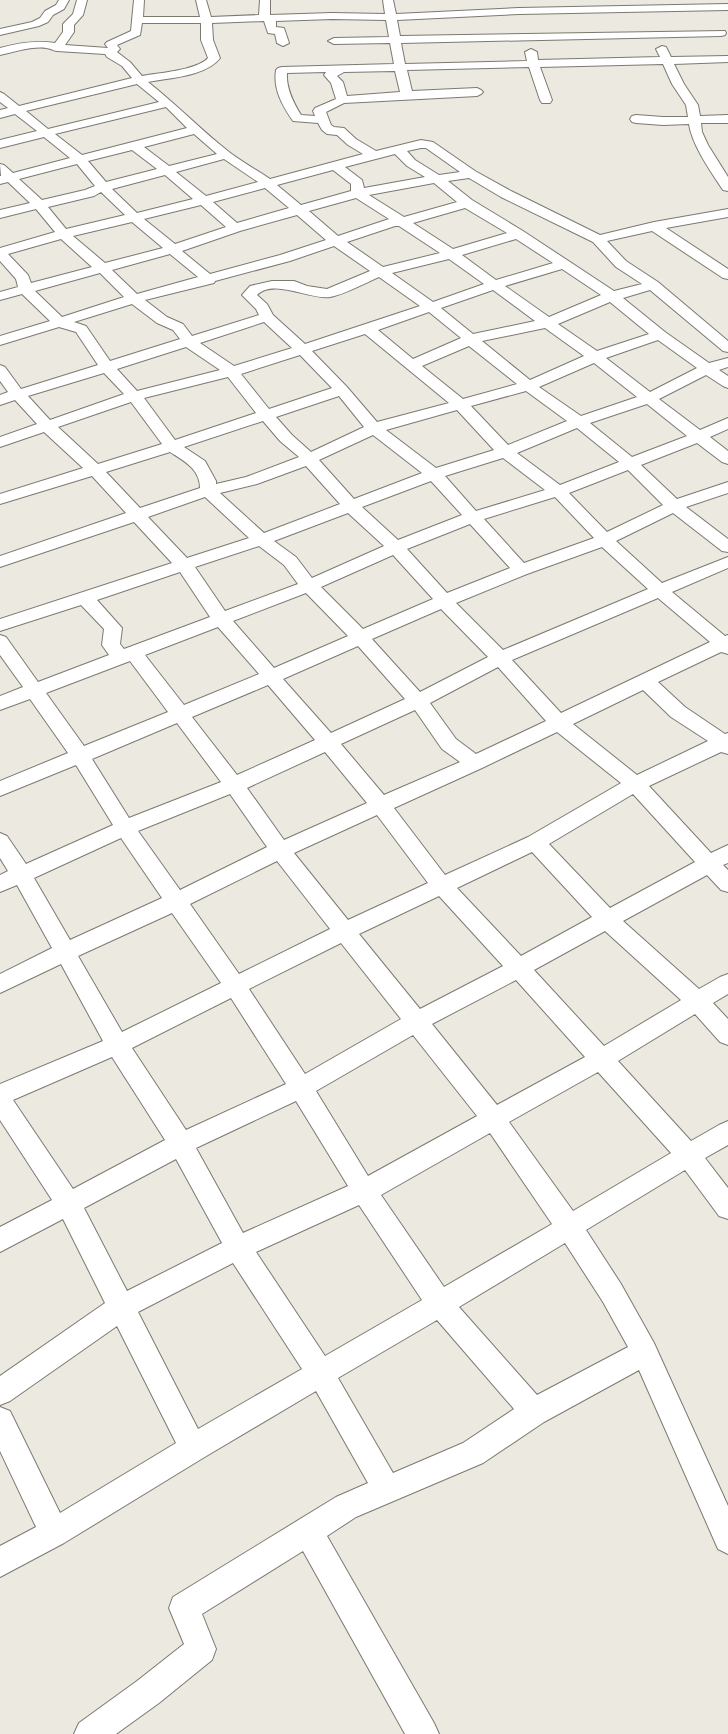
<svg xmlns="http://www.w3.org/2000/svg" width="728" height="1734" font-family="Inter,sans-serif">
  <rect width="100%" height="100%" fill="#ece9e1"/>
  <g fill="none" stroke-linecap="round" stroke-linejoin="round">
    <defs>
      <path id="street" d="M59 0H69L64 9 53 15 48 22 39 26 0 35V29L32 22 40 18 45 11 56 5Z
        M77 0H87L83 15 74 25V32L65 45 108 48 105 44 107 42 131 31 134 0H144L143 17H200L196 0H206L211 17 259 15 260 0H270V15L332 13 385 14 383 0H393L396 14 519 8 728 4V10L519 14 397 20 400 36 725 31 726 33 725 35 721 36 401 43 405 64 527 61 525 52 531 49 537 52 538 60 660 57 656 49 662 46 666 47 671 57 728 56V62L674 64 684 84 698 105 700 116 728 115V123H701L702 132 708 145 728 177V191L723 190C711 172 692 145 689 124L663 125 636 123 632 122 630 119 632 116 636 115 663 117H688L686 105 672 84 663 64 540 67 552 100 550 103H542L540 100 529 67 407 70 412 91 477 88 481 90 483 92 481 94 477 96 344 103 326 112 331 125 334 127 344 128 356 139 376 151 421 140 433 142 475 171 511 191 600 235 654 222 728 209V217L666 228 728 269V279L723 278 652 231 607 241 626 261 658 282 728 341V352L723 351 650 290 623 298 665 332 709 363 728 358V367L719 370 728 376V388L723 386 706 375 659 399 700 430 728 418V429L710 437 728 451V464L722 462 697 443 641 465 677 499 728 482V493L686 507 728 539V552L722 551 673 513 616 541 662 583 728 557V568L672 592 725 636 728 635V654L721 652 658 682 685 707 725 734 728 733V754L721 752 649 786 711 853 728 845V863L723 865 728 870V892L721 890 707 875 623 921 699 989 720 977 728 974V994L713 1003 728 1019V1045L720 1042 695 1014 618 1061 691 1141 719 1125 728 1121V1145L705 1158 728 1188V1219L719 1216 685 1170 586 1230 621 1284 654 1343 728 1506V1554L718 1549 639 1370 544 1422 483 1463 356 1517 327 1536 434 1723 439 1734H405L303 1551 202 1614 216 1649 212 1660 159 1703 116 1734H74L79 1723 137 1681 184 1644 169 1608 173 1597 336 1497 368 1483 316 1391 203 1458 64 1543 0 1577V1546L36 1527 0 1451V1407L10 1411 60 1513 176 1443 117 1326 10 1401 0 1405V1376L105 1303 63 1219 0 1252V1227L52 1200 0 1120V1084L103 1041 61 964 0 993V974L52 948 17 885 0 892V875L8 871 0 858V833L7 836 26 864 113 825 76 765 0 796V781L68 753 30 699 0 710V696L23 687 0 655V635L6 637 38 682 109 655 102 645 104 629 81 605 0 631V619L172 563 134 522 0 567V556L126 513 92 476 0 504V494L83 468 44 432 0 447V437L37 424 15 400 0 405V395L8 392 0 381V365L5 367 21 389 98 365 76 332 59 327 0 345V336L50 321 22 294 0 300V292L18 287 16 279 0 261V248L55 232 36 209 0 218V210L30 203 8 182 0 184V176H1L0 164 4 165 13 173 70 158 44 137 0 148V140L37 131 15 114 0 118V110L8 108 0 102V92L4 94 19 106 132 78 122 66 107 57 105 54 57 51C55 51 53 50 51 49 38 44 13 52 0 55V48C18 43 36 40 55 43L63 32V24L73 14ZM332 19 386 20 389 37 334 38 328 41 334 44 390 43 394 64 282 67 278 68 276 70C273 89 282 105 293 121L318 123 322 130 327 134 337 135 348 145 363 154 270 179C257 170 242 162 229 152 201 130 176 104 148 82 169 78 207 76 220 58L213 40 212 23 264 21 268 33 275 34 277 43 283 46 289 43 284 28 276 27V21ZM142 23H201V40L208 58C198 70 158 73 142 76L130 62 117 52 120 49 117 45 140 35ZM395 71 400 92 347 96 343 82 337 76 344 72ZM326 72 324 75 331 83 336 99 315 108 313 111 315 116 301 115C293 102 286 88 287 73ZM137 84 159 102 48 129 26 111ZM166 107 187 128 82 155 55 134ZM194 134 217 154 169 166 144 147ZM421 148H426L460 172 439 175 415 160 407 151ZM132 150 157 169 106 182 88 161ZM395 154 407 166 425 177 364 188 362 180 345 167ZM224 159 258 182 206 196 176 172ZM77 164 95 186 85 190 42 200 19 179ZM333 170 351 184V191L301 205 277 185ZM165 175 193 199 137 213 112 189ZM469 178 501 197 593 242 616 267 642 284 614 291 523 231 472 200 448 181ZM434 183 457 202 404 217 369 195ZM265 188 289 208 237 223 213 202ZM101 192 125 215 66 229 48 207 94 196ZM356 198 389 219 338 236 309 211ZM201 205 226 227 175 244 144 219ZM465 208 507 233 453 249 413 223ZM297 215 326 240 280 255 210 274 182 251 240 231ZM132 222 163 248 105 263 73 236ZM395 226H399L440 253 383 267 347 242ZM61 239 92 267 31 283 28 275 8 254ZM516 239 553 263 496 280 462 255ZM334 246 370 271 327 289 307 286 294 281H272L250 286 242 295 256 309 259 315 192 336 183 324 167 317 145 300 214 283 215 281 290 261ZM170 254 198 277 137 294 112 270ZM449 259 484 284 433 302 392 273ZM562 269 601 295 549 317 505 286ZM100 273 124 297 62 317 35 291ZM379 277 420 306 305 344 273 315 267 304 257 295C274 278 310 300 330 297 343 295 365 283 379 277ZM493 290 535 321 473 334 441 308ZM610 302 649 334 597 351 558 324ZM132 304 157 323 173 330 180 339 110 361 86 326 74 322ZM429 312 461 338 413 359 378 330ZM264 322 292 348 234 366 200 343ZM545 328 584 356 530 380 482 341ZM365 334 449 403 377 422 347 387 312 351ZM658 340 697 368 650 392 606 358ZM469 346 517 384 463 399 422 366ZM186 347 220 370 137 391 117 369ZM300 355 332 388 269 409 241 374ZM594 363 637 397 581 416 539 387ZM104 373 124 394 50 420 28 396ZM228 377 256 413 175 440 144 398ZM526 391 567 421 508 445 471 406ZM339 396 364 427 311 452 292 435 276 417ZM131 402 162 444 98 464 58 427ZM647 404 687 436 632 457 590 423ZM457 410 494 450 436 468 386 430ZM263 421 280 441 299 457 246 477 216 484V481L205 461 184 447ZM577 428 619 462 560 485 517 453ZM373 435 422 473 354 499 319 460ZM170 452C184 461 200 469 200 488L140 508 106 472ZM503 458 545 490 476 511 445 476ZM306 466 340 504 264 533 220 493 257 484ZM628 470 663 505 607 532 569 493ZM431 481 462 515 398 540 362 507ZM205 497 249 538 187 558 148 517ZM555 497 594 538 524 563 484 519ZM348 513 384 546 312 578 296 557 274 541ZM470 524 510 568 447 593 407 549ZM259 546 284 565 298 584 225 611 195 567ZM602 547 648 589 503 650 456 603 527 574ZM393 555 433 599 363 629 321 587ZM180 572 210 617 124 649 120 644 122 628 97 600ZM306 593 348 636 274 668 233 621ZM658 598 710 642 561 713 512 660ZM441 609 488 657 420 692 372 639ZM218 627 259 674 184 705 145 655ZM358 646 405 699 331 733 283 679ZM130 661 168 712 84 746 46 693ZM498 667 546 721 476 754 456 739 430 703ZM268 685 315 740 237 775 192 717ZM643 690 671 717 708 741 637 775 573 724ZM415 710 442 749 460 762 384 795 341 744ZM177 723 221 782 129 818 92 759ZM557 732 621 783 528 837 445 875 394 808 482 768ZM325 752 367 803 284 840 247 788ZM230 794 267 847 180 890 138 831ZM633 794 695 862 610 908 549 844ZM377 815 428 883 348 920 294 853ZM121 838 162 898 70 940 34 878ZM532 852 592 917 521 956 457 888ZM277 861 330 929 239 974 190 904ZM439 896 503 966 420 1009 359 934ZM172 913 221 983 122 1032 78 956ZM605 931 681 1000 604 1046 534 970ZM341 943 401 1019 305 1074 249 989ZM516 980 585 1057 497 1105 432 1024ZM231 998 286 1084 186 1130 132 1048ZM413 1035 477 1116 368 1176 316 1091ZM112 1057 165 1140 73 1189 13 1100ZM598 1072 671 1153 573 1211 509 1122ZM296 1101 348 1186 243 1233 196 1148ZM490 1133 552 1224 444 1287 381 1195ZM176 1159 222 1243 127 1291 84 1208ZM359 1205 422 1300 325 1356 256 1252ZM565 1243 603 1302 628 1347 537 1395 459 1307ZM233 1263 302 1369 198 1429 138 1312ZM437 1320 514 1409 463 1443 393 1473 338 1378Z"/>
    </defs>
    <use href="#street" stroke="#7c7971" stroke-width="2"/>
    <use href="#street" fill="#fff" fill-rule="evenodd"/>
  </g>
</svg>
